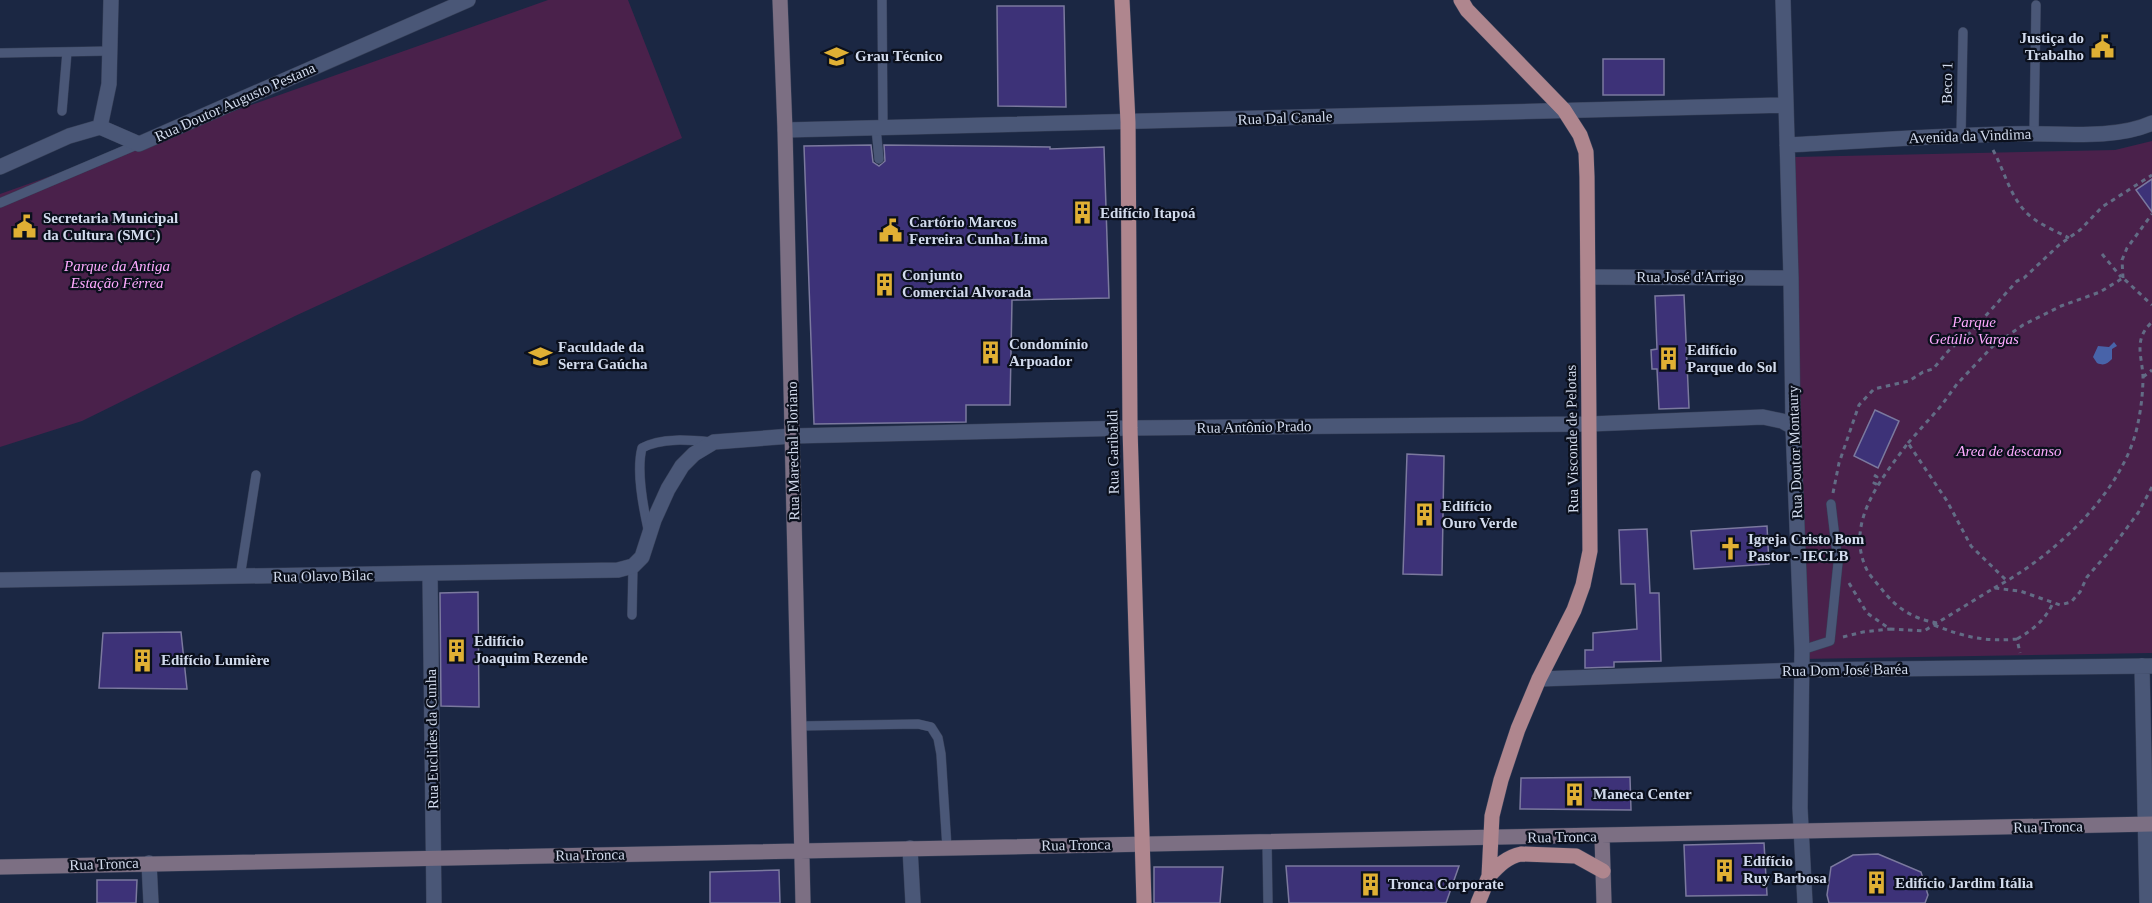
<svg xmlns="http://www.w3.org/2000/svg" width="2152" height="903" font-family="'Times New Roman',serif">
  <rect width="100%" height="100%" fill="#1b2743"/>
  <path fill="#4a214b" d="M548 0H628L682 138 295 316 82 421 0 447V194Z
    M2152 141V653L1802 659 1795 157 2115 150Z"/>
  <path fill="#4863a9" d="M2114 342 2117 346 2112 349V359C2107 364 2104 366 2097 363L2093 357 2098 346 2109 347Z"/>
  <path fill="#3d3278" stroke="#7b799e" stroke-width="1.5" d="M997 6H1064L1066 107 998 106Z
    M1603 59H1664V95H1603Z
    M871 145 873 162 879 166 885 161 884 145 1050 147V149L1104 147 1109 298 1012 300 1010 405H966V422L814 424 804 146Z
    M2152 179V212L2136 190Z
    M1684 295 1689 408 1659 409 1657 369H1652L1651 350 1657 349 1655 296Z
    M1875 410 1899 421 1878 468 1854 456Z
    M1407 454 1444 456 1442 575 1403 574Z
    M1767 526 1769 564 1694 569 1691 531Z
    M1647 529 1650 593H1659L1661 661 1614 662V667L1585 668V650H1593V633L1637 629 1635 584H1621L1619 530Z
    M478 592 479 707 441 706 440 593Z
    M181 632 187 689 99 688 103 633Z
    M1630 777 1631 810 1520 809 1521 778Z
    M1764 843 1767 895 1686 896 1684 845Z
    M1878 854 1921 872 1928 895 1925 903H1829L1827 895 1831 867 1853 855Z
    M1286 866H1459L1446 903H1289Z
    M1154 867H1223L1220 903H1154Z
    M779 870 780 903H710V872Z
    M97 880H137L136 903H97Z"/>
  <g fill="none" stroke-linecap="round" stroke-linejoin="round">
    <defs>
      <path id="lane" d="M882 0 883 128
        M0 53 110 51
        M62 111 67 52
        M876 128 879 159
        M2034 133 2036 5
        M1961 135 1963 32
        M0 203 139 144
        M648 529C643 506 636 471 642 448 661 437 691 440 712 442
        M240 577 256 475
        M632 615 633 566
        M1802 650 1830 641 1838 563 1831 504
        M799 726 918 724 931 727 938 738 941 754 947 848
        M1267 842 1268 903"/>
      <path id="street" d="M1783 0 1791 278 1793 427 1802 650 1800 808 1805 903
        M100 127 109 84 111 0
        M785 130 1785 105
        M1787 145C1860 141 1933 136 2007 134 2051 132 2113 141 2152 123
        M0 167 69 136 100 127 139 144 468 0
        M1588 277 1791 278
        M430 574 434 903
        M0 580 618 570 633 566 642 557 654 520 668 489 682 466 694 454 714 442 792 436 1130 428 1590 424 1763 417 1782 421 1793 427
        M2142 666 2147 903
        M1539 679 1802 670 2152 666
        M910 848 913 903
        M149 863 151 903"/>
      <path id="secondary" d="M780 0 785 130 803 903
        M1602 836 1604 903
        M0 867 2152 824"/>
      <path id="primary" d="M1122 0 1128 122 1130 428 1144 903
        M1461 0 1467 10 1564 110 1580 135 1586 152 1587 177 1590 551 1583 585 1574 610 1539 679 1518 729 1501 780 1492 816 1489 876 1478 903
        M1489 876C1499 865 1507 857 1521 854L1576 856 1603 871"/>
    </defs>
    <use href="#lane" stroke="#374058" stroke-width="10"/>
    <use href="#street" stroke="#374058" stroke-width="16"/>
    <use href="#secondary" stroke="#374058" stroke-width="16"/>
    <use href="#primary" stroke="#374058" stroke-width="16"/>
    <path stroke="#626c85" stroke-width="3" stroke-dasharray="4.5 4.5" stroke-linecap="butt" d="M1993 150C2004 170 2009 193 2024 210 2035 223 2054 230 2069 238
      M2102 254 2121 277
      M2123 278 2122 260 2127 248 2152 214
      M2143 377 2152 370
      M1908 443 1941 406 1957 384 1993 346 2023 325 2061 306 2100 292 2123 278 2152 305
      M1874 475 1877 477 1874 483 1878 485
      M1833 493 1839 463 1859 405 1874 389 1909 381 1923 372 1933 369 1950 349 1971 332 2017 281 2024 278 2059 245 2080 230 2102 207 2152 175
      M1849 583 1867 613 1890 629 1924 631 1994 588 2020 591 2060 605 2071 602 2080 592 2087 577 2108 553 2138 513 2152 487
      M1994 588C2053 557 2125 491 2138 423 2141 409 2143 392 2143 377 2142 355 2133 340 2152 322
      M1937 623C1911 618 1896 608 1880 587 1875 581 1869 575 1866 568 1845 522 1882 478 1908 443L1947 501 1971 546 2007 581
      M1934 625C1964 637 1986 642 2017 639L2020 653
      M1843 637 1863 632 1890 629
      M2017 639C2034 629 2045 620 2053 603"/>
    <use href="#lane" stroke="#4a5777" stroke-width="9"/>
    <use href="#street" stroke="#4a5777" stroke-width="15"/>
    <use href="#secondary" stroke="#7c6f83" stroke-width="15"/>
    <use href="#primary" stroke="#af868e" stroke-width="15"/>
  </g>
  <defs>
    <symbol id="civic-bare" viewBox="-9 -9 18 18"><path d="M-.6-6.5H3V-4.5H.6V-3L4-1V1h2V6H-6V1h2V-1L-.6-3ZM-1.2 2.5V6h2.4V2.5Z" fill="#e0b034" stroke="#0b101d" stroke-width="2.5" paint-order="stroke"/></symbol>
    <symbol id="university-bare" viewBox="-9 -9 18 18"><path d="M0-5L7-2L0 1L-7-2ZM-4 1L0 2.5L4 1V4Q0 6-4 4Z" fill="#e0b034" stroke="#0b101d" stroke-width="2.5" paint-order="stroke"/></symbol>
    <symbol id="building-bare" viewBox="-9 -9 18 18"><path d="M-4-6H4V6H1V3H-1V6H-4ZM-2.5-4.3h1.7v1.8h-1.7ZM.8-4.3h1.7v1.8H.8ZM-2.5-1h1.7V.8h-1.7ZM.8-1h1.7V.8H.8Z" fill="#e0b034" stroke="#0b101d" stroke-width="2.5" paint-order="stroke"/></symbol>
    <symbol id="church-bare" viewBox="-9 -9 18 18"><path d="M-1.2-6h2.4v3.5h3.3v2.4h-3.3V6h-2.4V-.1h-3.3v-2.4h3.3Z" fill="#e0b034" stroke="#0b101d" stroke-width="2.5" paint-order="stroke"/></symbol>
  </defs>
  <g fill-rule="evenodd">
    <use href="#civic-bare" x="2086" y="30" width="33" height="33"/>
    <use href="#university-bare" x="820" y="40" width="33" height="33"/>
    <use href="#building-bare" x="1066" y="196" width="33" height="33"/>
    <use href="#civic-bare" x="8" y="210" width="33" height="33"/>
    <use href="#civic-bare" x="874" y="214" width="33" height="33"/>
    <use href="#building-bare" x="868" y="268" width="33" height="33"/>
    <use href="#building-bare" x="974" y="336" width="33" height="33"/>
    <use href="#university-bare" x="524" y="340" width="33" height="33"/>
    <use href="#building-bare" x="1652" y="342" width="33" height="33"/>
    <use href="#building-bare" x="1408" y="498" width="33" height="33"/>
    <use href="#church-bare" x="1714" y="532" width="33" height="33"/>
    <use href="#building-bare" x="440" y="634" width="33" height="33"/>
    <use href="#building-bare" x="126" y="644" width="33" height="33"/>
    <use href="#building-bare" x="1558" y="778" width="33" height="33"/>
    <use href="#building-bare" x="1708" y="854" width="33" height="33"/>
    <use href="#building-bare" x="1860" y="866" width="33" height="33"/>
    <use href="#building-bare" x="1354" y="868" width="33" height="33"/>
  </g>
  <g text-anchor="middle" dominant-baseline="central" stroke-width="4.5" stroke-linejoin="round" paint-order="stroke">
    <g font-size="15" font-weight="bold" fill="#d2dbed" stroke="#0b101d" text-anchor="start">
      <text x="2084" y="38" text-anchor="end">Justiça do<tspan x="2084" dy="17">Trabalho</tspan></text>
      <text x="855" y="56">Grau Técnico</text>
      <text x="1100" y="213">Edifício Itapoá</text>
      <text x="43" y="218">Secretaria Municipal<tspan x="43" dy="17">da Cultura (SMC)</tspan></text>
      <text x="909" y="222">Cartório Marcos<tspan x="909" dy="17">Ferreira Cunha Lima</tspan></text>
      <text x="902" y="275">Conjunto<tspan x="902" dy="17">Comercial Alvorada</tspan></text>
      <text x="1009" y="344">Condomínio<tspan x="1009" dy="17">Arpoador</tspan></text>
      <text x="558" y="347">Faculdade da<tspan x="558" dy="17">Serra Gaúcha</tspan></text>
      <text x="1687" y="350">Edifício<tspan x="1687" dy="17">Parque do Sol</tspan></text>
      <text x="1442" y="506">Edifício<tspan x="1442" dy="17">Ouro Verde</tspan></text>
      <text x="1748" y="539">Igreja Cristo Bom<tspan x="1748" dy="17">Pastor - IECLB</tspan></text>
      <text x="474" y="641">Edifício<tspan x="474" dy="17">Joaquim Rezende</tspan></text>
      <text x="161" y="660">Edifício Lumière</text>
      <text x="1593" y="794">Maneca Center</text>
      <text x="1743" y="861">Edifício<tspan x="1743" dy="17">Ruy Barbosa</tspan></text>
      <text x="1895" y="883">Edifício Jardim Itália</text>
      <text x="1388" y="884">Tronca Corporate</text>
    </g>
    <g font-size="15" fill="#d2dbed" stroke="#0b101d">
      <text transform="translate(1947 83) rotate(-89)">Beco 1</text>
      <text transform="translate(235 102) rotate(-24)">Rua Doutor Augusto Pestana</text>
      <text transform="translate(1285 118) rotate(-2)">Rua Dal Canale</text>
      <text transform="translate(1970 136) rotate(-2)">Avenida da Vindima</text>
      <text x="1690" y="277">Rua José d'Arrigo</text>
      <text transform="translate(1254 427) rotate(-1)">Rua Antônio Prado</text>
      <text transform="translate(1572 439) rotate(-91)">Rua Visconde de Pelotas</text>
      <text transform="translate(793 451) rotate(-91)">Rua Marechal Floriano</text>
      <text transform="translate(1113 452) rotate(-91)">Rua Garibaldi</text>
      <text transform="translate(1795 452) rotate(-92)">Rua Doutor Montaury</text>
      <text transform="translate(323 576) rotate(-1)">Rua Olavo Bilac</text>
      <text transform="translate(1845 670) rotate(-1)">Rua Dom José Baréa</text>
      <text transform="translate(432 739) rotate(-91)">Rua Euclides da Cunha</text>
      <text transform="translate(2048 827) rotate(-1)">Rua Tronca</text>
      <text transform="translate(1562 837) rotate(-1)">Rua Tronca</text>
      <text transform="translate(1076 845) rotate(-1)">Rua Tronca</text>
      <text transform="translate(590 855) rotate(-1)">Rua Tronca</text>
      <text transform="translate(104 864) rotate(-2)">Rua Tronca</text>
    </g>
    <g font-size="15" font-style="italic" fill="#feaaff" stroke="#0b101d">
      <text x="117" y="266">Parque da Antiga<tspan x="117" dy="17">Estação Férrea</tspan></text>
      <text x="1974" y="322">Parque<tspan x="1974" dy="17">Getúlio Vargas</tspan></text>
      <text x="2009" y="451">Area de descanso</text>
    </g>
  </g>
</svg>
